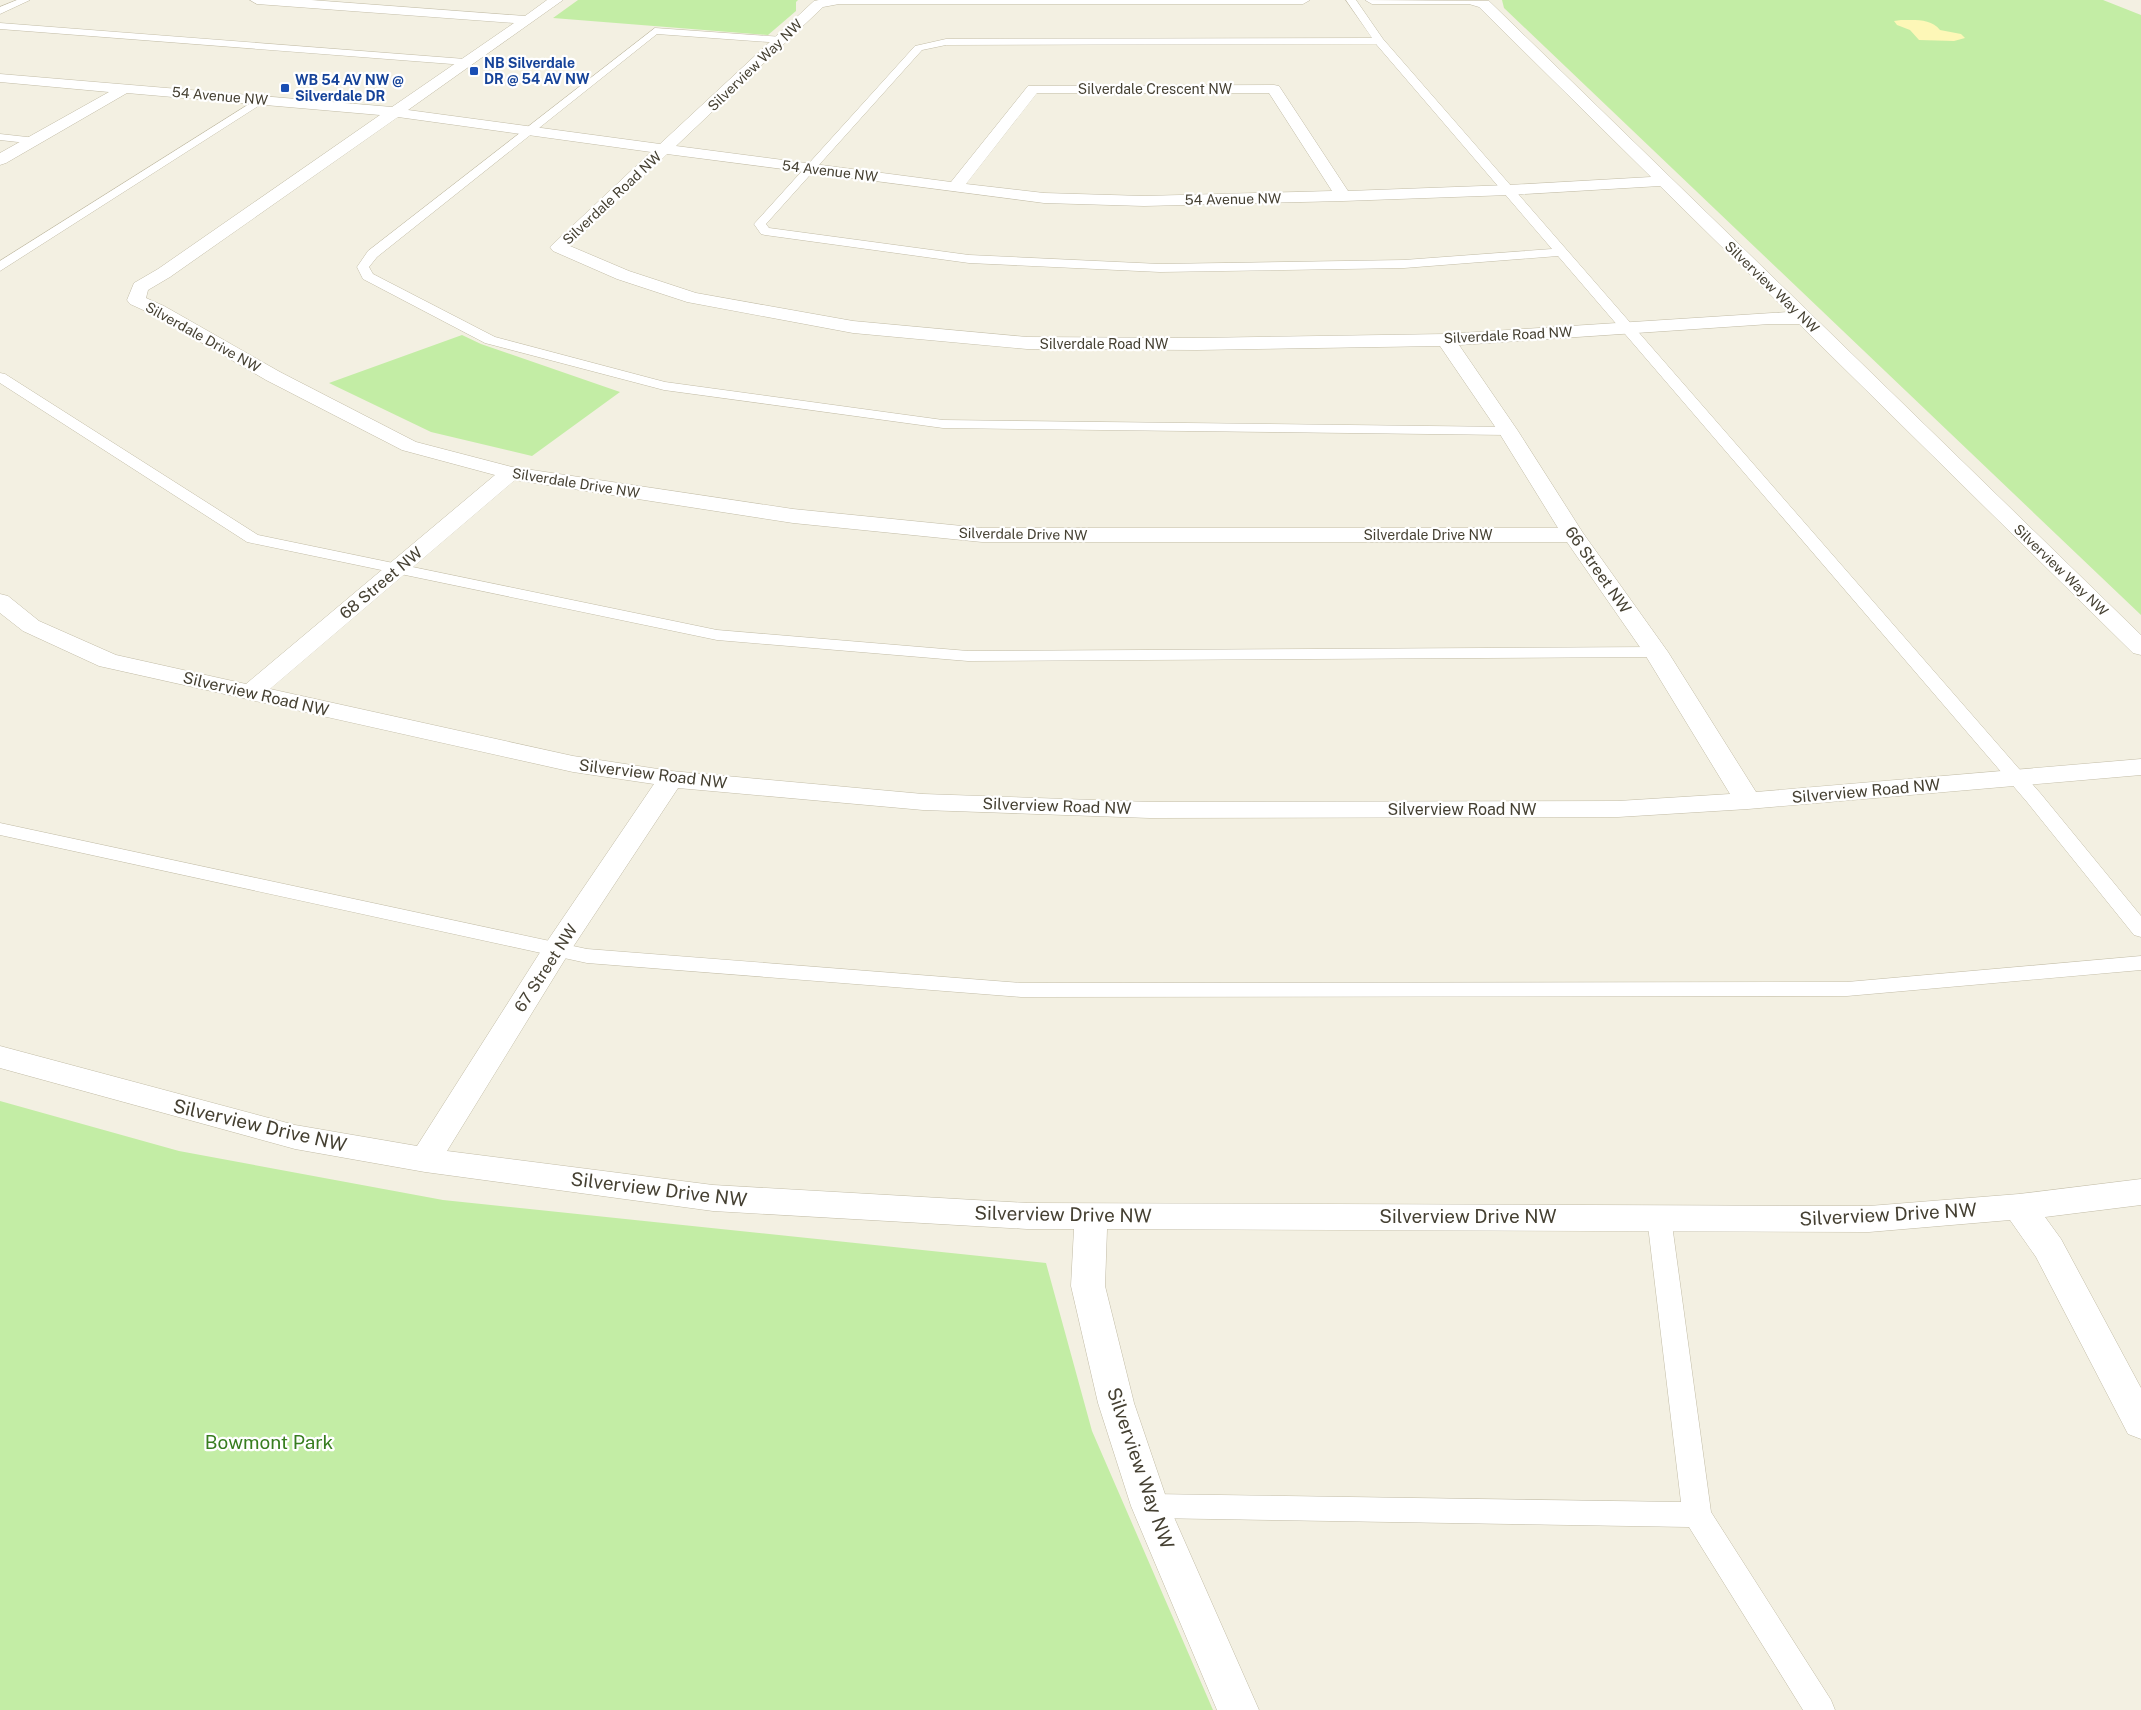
<svg xmlns="http://www.w3.org/2000/svg" width="2141" height="1710" font-family="'Public Sans',sans-serif">
  <rect width="100%" height="100%" fill="#f3f0e2"/>
  <path fill="#c3eda5" d="M578 0H798L796 2V11L768 35 553 18Z
    M1502 0H2103L2141 15V615L1504 8Z
    M462 335 481 344 620 392 532 456 431 432 329 383Z
    M0 1101 179 1151 443 1200 1046 1263 1092 1431 1213 1710H0Z"/>
  <path fill="#fdf7b7" d="M1901 20C1914 20 1931 18 1940 30L1961 34 1965 38 1954 41 1919 40 1910 30 1897 25 1894 21Z"/>
  <g fill="none" stroke-linecap="round" stroke-linejoin="round">
    <defs>
      <path id="lane" d="M17 0H30L0 14V7Z
        M1346 0H1356L1383 39 2041 794 2141 916V937L2134 935 2027 802 1558 256 1404 268 1160 272 969 263 765 235 761 234 754 224 915 46 946 39 1372 38ZM1376 44 1552 249 1404 260 1160 264 969 255 769 228 766 224 922 50 946 45Z
        M0 23 465 59 470 62 465 65 0 29Z
        M655 28 782 37 787 40 782 43 657 34 377 257 369 267 373 274 495 337 665 382 943 420 1508 427 1513 428 1515 431 1513 434 1508 435 943 428 664 390 485 343 363 279 357 267 368 251Z
        M262 96 267 99 266 101 0 271V261Z
        M0 134 36 138 42 141 36 144 0 140Z
        M0 373 5 374 258 535 717 630 968 651 1656 647 1662 648 1665 652 1662 656 1656 657 968 661 717 640 247 542 0 383Z
        M0 823 587 949 1021 983 1847 982 2141 956V970L1847 996 1021 997 587 963 0 835Z
        M1659 1208 1668 1210 1671 1217 1711 1512 1831 1700 1835 1710H1803L1689 1527 1150 1518 1140 1515 1136 1506 1140 1497 1150 1494 1681 1502 1647 1217 1650 1210Z"/>
      <path id="street" d="M250 0H311L525 16 547 0H563L408 110 660 144 814 1 819 0H1310L1303 4H839L823 7 676 146 951 182 1028 86 1274 85 1279 86 1348 191 1509 185 1651 177 1479 7 1469 4H1372L1365 0 1489 1 2141 635V655L2133 653 1799 324H1770L1459 345 1518 431 1583 533 1668 652 1756 792 2141 759V775L1748 809 1618 817 1150 818 923 810 678 788 567 956 447 1151 713 1185 1027 1203 1869 1206 2019 1194 2141 1179V1205L2045 1217 2061 1239 2141 1388V1439L2128 1434 2036 1257 2010 1220 1869 1232 1107 1229 1105 1286 1134 1403 1169 1506 1259 1710H1217L1131 1506 1098 1403 1071 1286 1074 1229H1027L713 1211 425 1172 295 1149 0 1068V1046L295 1125 417 1146 546 943 654 784 573 772 99 666 23 631 0 613V594L8 596 39 621 116 655 246 684 495 475 402 450 266 380 152 314 130 304 127 300 134 283 158 269 380 115 127 93 6 163 0 165V153L109 92 0 82V74L392 107 514 23 257 4ZM1037 93H1269L1332 191 1144 196 1044 193 966 184ZM398 117 651 152 550 247 553 251 617 279 687 302 853 333 1027 349 1197 350 1440 346 1498 431 1558 528H982L793 509 512 467 416 442 280 372 164 306 146 298 148 290 170 277ZM667 154 1044 203 1144 206 1343 201 1509 195 1660 186 1788 312 1446 334 1197 338 1027 337 853 321 696 293 629 271 570 246ZM515 480 793 523 982 542H1567L1644 653 1730 794 1618 801 1150 802 923 794 671 771 573 756 270 689Z"/>
    </defs>
    <use href="#lane" stroke="#c2bca6" stroke-width="1"/>
    <use href="#street" stroke="#c2bca6" stroke-width="1"/>
    <use href="#lane" fill="#fff" fill-rule="evenodd"/>
    <use href="#street" fill="#fff" fill-rule="evenodd"/>
  </g>
  <g fill="#1a4fb4" stroke="#fff" stroke-width="2">
    <rect x="469" y="66" width="10" height="10" rx="2.5"/>
    <rect x="280" y="83" width="10" height="10" rx="2.5"/>
  </g>
  <g text-anchor="middle" dominant-baseline="central" stroke-width="4.5" stroke-linejoin="round" paint-order="stroke">
    <g font-size="14" font-weight="bold" fill="#164399" stroke="#fff" text-anchor="start">
      <text x="484" y="63">NB Silverdale<tspan x="484" dy="16">DR @ 54 AV NW</tspan></text>
      <text x="295" y="80">WB 54 AV NW @<tspan x="295" dy="16">Silverdale DR</tspan></text>
    </g>
    <g font-size="14" fill="#454032" stroke="#fff">
      <text transform="translate(755 65) rotate(-44)">Silverview Way NW</text>
      <text x="1155" y="89">Silverdale Crescent NW</text>
      <text transform="translate(220 96) rotate(5)">54 Avenue NW</text>
      <text transform="translate(830 171) rotate(7)">54 Avenue NW</text>
      <text transform="translate(612 198) rotate(-43)">Silverdale Road NW</text>
      <text transform="translate(1233 199) rotate(-1)">54 Avenue NW</text>
      <text transform="translate(1772 287) rotate(44)">Silverview Way NW</text>
      <text transform="translate(1508 335) rotate(-3)">Silverdale Road NW</text>
      <text transform="translate(203 337) rotate(29)">Silverdale Drive NW</text>
      <text x="1104" y="344">Silverdale Road NW</text>
      <text transform="translate(576 483) rotate(9)">Silverdale Drive NW</text>
      <text transform="translate(1023 534) rotate(1)">Silverdale Drive NW</text>
      <text x="1428" y="535">Silverdale Drive NW</text>
      <text transform="translate(2061 570) rotate(44)">Silverview Way NW</text>
    </g>
    <g font-size="16" fill="#454032" stroke="#fff">
      <text transform="translate(1598 570) rotate(55)">66 Street NW</text>
      <text transform="translate(381 583) rotate(-40)">68 Street NW</text>
      <text transform="translate(256 694) rotate(13)">Silverview Road NW</text>
      <text transform="translate(653 774) rotate(7)">Silverview Road NW</text>
      <text transform="translate(1866 791) rotate(-5)">Silverview Road NW</text>
      <text transform="translate(1057 806) rotate(2)">Silverview Road NW</text>
      <text x="1462" y="809">Silverview Road NW</text>
      <text transform="translate(546 968) rotate(-57)">67 Street NW</text>
    </g>
    <g font-size="19" fill="#454032" stroke="#fff">
      <text transform="translate(260 1125) rotate(13)">Silverview Drive NW</text>
      <text transform="translate(659 1189) rotate(7)">Silverview Drive NW</text>
      <text transform="translate(1063 1214) rotate(1)">Silverview Drive NW</text>
      <text transform="translate(1888 1214) rotate(-3)">Silverview Drive NW</text>
      <text x="1468" y="1216">Silverview Drive NW</text>
      <text transform="translate(1141 1468) rotate(71)">Silverview Way NW</text>
    </g>
    <g font-size="19" fill="#377d1f" stroke="#fff">
      <text x="269" y="1442">Bowmont Park</text>
    </g>
  </g>
</svg>
